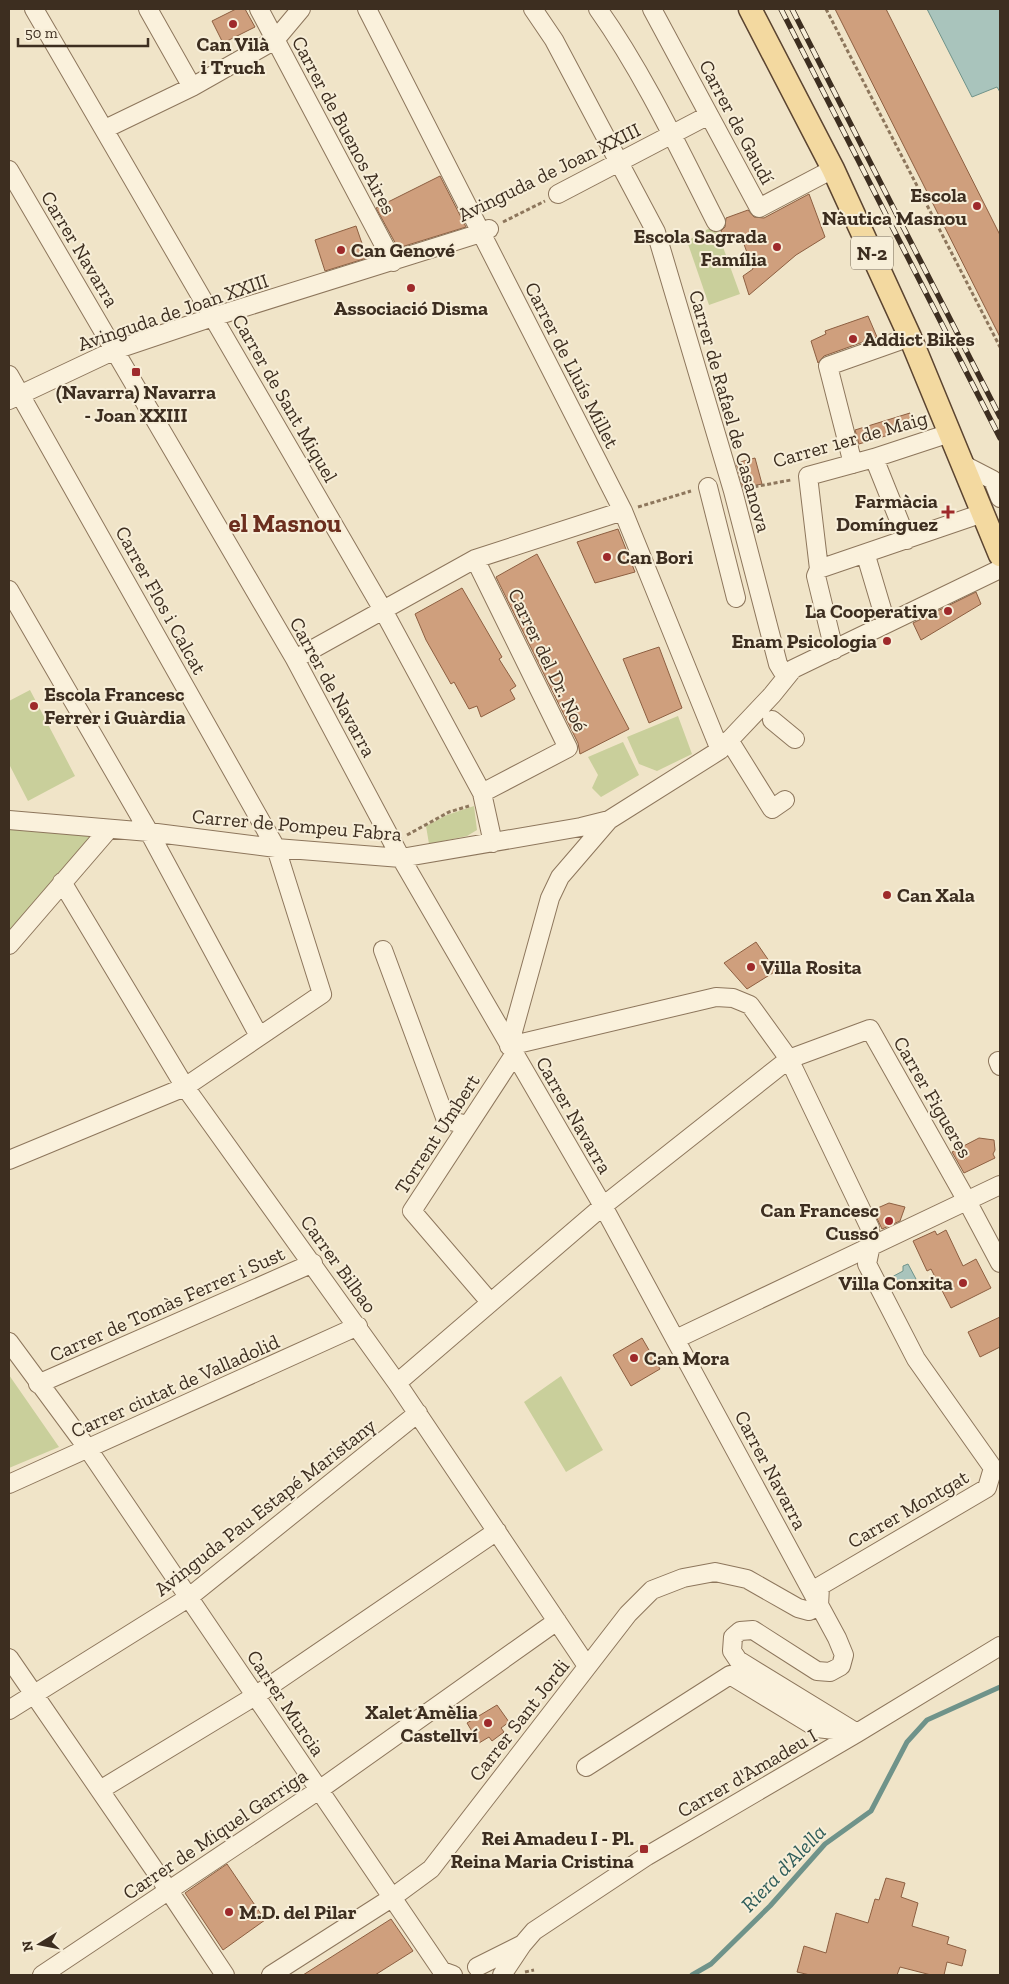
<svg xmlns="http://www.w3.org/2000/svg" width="1009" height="1984" font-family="'Zilla Slab',serif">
  <rect width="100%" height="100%" fill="#f0e4c8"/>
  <path fill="#c9cf9b" d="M715 225 740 294 709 305 687 241Z
    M30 690 75 776 28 801 9 764V701Z
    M678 716 692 754 657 771 639 764 627 737Z
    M623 742 639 775 601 797 592 788 598 775 588 757Z
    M474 806 477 830 467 836 429 844 426 826 447 815Z
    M9 827 94 834 9 931Z
    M9 1375 59 1447 9 1468Z
    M561 1376 603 1450 566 1472 524 1402Z"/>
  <path fill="#a9c4bc" stroke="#6f938a" d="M927 9H1000V92L997 87 972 97Z
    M908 1264 916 1279 895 1288 890 1278 903 1271V1266Z"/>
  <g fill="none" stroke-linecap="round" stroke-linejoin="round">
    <path stroke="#6f938a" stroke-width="5" d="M692 1975 711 1964 770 1906 825 1844 871 1811 907 1742 927 1720 1000 1687"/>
  </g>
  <path fill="#cf9f7d" stroke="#8d5f41" d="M236 9H245L255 27 223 43 212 21Z
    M835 9H886L1000 235V337Z
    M440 176 466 227 398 248 376 208Z
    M809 194 825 237 796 255 749 295 743 276 753 269 741 236 725 240 721 231 725 227 726 218 748 210 754 217 764 218Z
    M356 226 367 258 325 271 315 240Z
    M868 316 877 337 824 356 818 363 811 341 826 334 825 331Z
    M910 413 915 427 859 444 855 430Z
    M755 458 762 484 743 488 736 463Z
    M618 529 635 572 595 583 577 542Z
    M537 554 629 729 580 754 578 743 496 577Z
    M462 588 502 657 499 659 516 686 510 690 515 699 481 717 477 706 469 709 454 682 451 684 426 640 415 614Z
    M976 592 981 604 921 640 913 623Z
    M659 647 682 708 649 723 623 659Z
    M756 942 776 971 747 989 724 963Z
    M979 1138 994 1140 995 1150 993 1154 995 1158 964 1173 952 1152Z
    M889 1203 905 1207 900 1221 882 1229 873 1210Z
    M946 1230 963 1266 976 1259 991 1288 951 1308 931 1269 927 1271 913 1241 935 1231 937 1235Z
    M1000 1317V1347L980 1357 968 1332Z
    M642 1338 660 1369 631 1386 613 1355Z
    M497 1705 509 1722 501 1728 504 1732 492 1741 489 1737 479 1743 467 1723Z
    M227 1864 265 1920 223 1950 185 1893Z
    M886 1878 905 1883 901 1897 918 1903 912 1926 949 1937 947 1944 966 1950 962 1966 947 1962 944 1975H931L900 1967 897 1975H810L797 1972 804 1946 826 1953 836 1913 868 1923 875 1899 879 1900Z
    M391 1919 413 1951 375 1975H303Z"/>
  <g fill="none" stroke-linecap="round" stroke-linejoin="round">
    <defs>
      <path id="minor" d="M34 9 383 610 482 793 493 843
        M148 9 192 87
        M259 9 393 262
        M367 9 623 511 720 750
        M533 9 554 40 656 232 733 491 778 664 786 677
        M598 9C644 74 680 151 716 222
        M652 9 759 208 833 169
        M105 129 192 87 275 40 301 9
        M9 170 295 659 401 858 603 1206 837 1638 844 1655 841 1666 830 1672 817 1671 753 1630 740 1631 733 1637 732 1651 738 1660 857 1733
        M558 194 709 115
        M9 375 276 848 322 994 185 1087 9 1160
        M9 400 115 350 213 317 481 233 489 229
        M874 458 907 540
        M853 464 828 366 910 337
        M962 464 993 480 1000 498
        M708 487 736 598
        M475 559 568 748 482 793
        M867 559 884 616
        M819 569 983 513
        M9 590 149 832 259 1036
        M834 650 816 576 819 569 808 476 874 458 950 433
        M295 659 475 559 623 511
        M772 720 795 739
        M729 740 772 809 785 800
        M9 820 149 832 276 848 401 858 581 827 609 820
        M62 882 185 1087 397 1383 587 1666
        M9 945 109 829
        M383 950 446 1120 468 1125
        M509 1046 550 898 560 877 609 820 720 750 772 695 793 669 1000 569
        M998 1061 1000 1066
        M490 1302 412 1211 514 1055
        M676 1339 1000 1185
        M9 1342 88 1449 442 1971 453 1975
        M397 1383 603 1206 789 1059 870 1029 967 1201 1000 1263
        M38 1384 313 1263
        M9 1484 358 1326
        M9 1658 169 1891 225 1975
        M9 1710 188 1598 418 1413
        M586 1767 730 1675 817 1728 852 1732
        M100 1790 255 1696 497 1531
        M477 1967 521 1945
        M42 1975 319 1790 557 1621
        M271 1975 393 1897 431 1869 628 1614 652 1590 683 1578 715 1572 747 1579 798 1608 809 1611 819 1606 820 1586 987 1488 993 1468 916 1359 867 1264 871 1245 870 1228 789 1059 750 1005 733 998 716 997 509 1046
        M502 1975 522 1945 534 1931 647 1856 857 1733 1000 1646"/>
      <path id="major" d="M750 9 833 169 910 337 1000 555"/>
    </defs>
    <use href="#minor" stroke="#8d765c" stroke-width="20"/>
    <use href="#major" stroke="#5b4430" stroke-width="25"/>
    <path stroke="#8d765c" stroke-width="3" stroke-dasharray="4 2.5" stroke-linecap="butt" d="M826 9 1000 347
      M503 222 545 201
      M748 488 791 480
      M638 507 691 491
      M407 835 449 812 469 806
      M525 1972 534 1970"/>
    <use href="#minor" stroke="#faf1dc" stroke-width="18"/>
    <use href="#major" stroke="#f3d9a0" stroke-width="22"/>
    <defs>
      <path id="rail" d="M781 9 1000 438
        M792 9 1000 417"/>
    </defs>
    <use href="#rail" stroke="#3d2e20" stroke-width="5.5"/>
    <use href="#rail" stroke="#f7eed8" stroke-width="4" stroke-dasharray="11" stroke-linecap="butt"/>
  </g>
  <g fill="#9e2a2b" stroke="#f7eed8" stroke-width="2">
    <circle cx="233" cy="24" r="5"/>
    <circle cx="977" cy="206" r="5"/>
    <circle cx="777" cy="247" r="5"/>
    <circle cx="341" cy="250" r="5"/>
    <circle cx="411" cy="288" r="5"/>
    <circle cx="853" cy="339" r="5"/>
    <rect x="131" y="367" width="10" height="10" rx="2.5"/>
    <path d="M945.5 504.5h5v5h5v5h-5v5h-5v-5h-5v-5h5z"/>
    <circle cx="607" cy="557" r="5"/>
    <circle cx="948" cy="611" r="5"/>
    <circle cx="887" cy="641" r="5"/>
    <circle cx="34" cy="706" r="5"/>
    <circle cx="887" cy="895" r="5"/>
    <circle cx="751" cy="967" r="5"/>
    <circle cx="889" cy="1221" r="5"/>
    <circle cx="963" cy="1283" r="5"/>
    <circle cx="634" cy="1358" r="5"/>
    <circle cx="488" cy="1723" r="5"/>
    <rect x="639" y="1844" width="10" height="10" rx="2.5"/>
    <circle cx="229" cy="1912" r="5"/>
  </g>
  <g text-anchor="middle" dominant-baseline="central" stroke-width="4" stroke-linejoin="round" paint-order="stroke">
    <rect fill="#f7eed8" stroke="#756857" stroke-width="1" x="851" y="236.5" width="42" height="33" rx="4"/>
    <g font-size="19" font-weight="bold" fill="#3d2e20">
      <text x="872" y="253">N-2</text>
    </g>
    <g font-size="20" font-weight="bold" fill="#3d2e20" stroke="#f7eed8" text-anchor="end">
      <text x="233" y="44" text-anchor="middle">Can Vilà<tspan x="233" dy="23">i Truch</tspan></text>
      <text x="967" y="195">Escola<tspan x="967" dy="23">Nàutica Masnou</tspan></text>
      <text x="767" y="236">Escola Sagrada<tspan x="767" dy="23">Família</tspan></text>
      <text x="351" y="250" text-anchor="start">Can Genové</text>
      <text x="411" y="308" text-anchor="middle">Associació Disma</text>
      <text x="863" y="339" text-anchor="start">Addict Bikes</text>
      <text x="136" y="392" text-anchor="middle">(Navarra) Navarra<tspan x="136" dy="23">- Joan XXIII</tspan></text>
      <text x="938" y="501">Farmàcia<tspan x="938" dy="23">Domínguez</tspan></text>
      <text x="617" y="557" text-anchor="start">Can Bori</text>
      <text x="938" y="611">La Cooperativa</text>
      <text x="877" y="641">Enam Psicologia</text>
      <text x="44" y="694" text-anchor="start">Escola Francesc<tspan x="44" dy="23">Ferrer i Guàrdia</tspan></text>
      <text x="897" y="895" text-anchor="start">Can Xala</text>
      <text x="761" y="967" text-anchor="start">Villa Rosita</text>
      <text x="879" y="1210">Can Francesc<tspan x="879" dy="23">Cussó</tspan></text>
      <text x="953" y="1283">Villa Conxita</text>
      <text x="644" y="1358" text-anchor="start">Can Mora</text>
      <text x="478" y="1712">Xalet Amèlia<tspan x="478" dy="23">Castellví</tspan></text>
      <text x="634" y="1838">Rei Amadeu I - Pl.<tspan x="634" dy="23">Reina Maria Cristina</tspan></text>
      <text x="239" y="1912" text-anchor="start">M.D. del Pilar</text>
    </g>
    <g font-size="20" fill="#3d2e20" stroke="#f7eed8">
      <text transform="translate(737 122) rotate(62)">Carrer de Gaudí</text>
      <text transform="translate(344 125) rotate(62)">Carrer de Buenos Aires</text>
      <text transform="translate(549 172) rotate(-26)">Avinguda de Joan XXIII</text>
      <text transform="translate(80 249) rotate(59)">Carrer Navarra</text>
      <text transform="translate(173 312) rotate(-19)">Avinguda de Joan XXIII</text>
      <text transform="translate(572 365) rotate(63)">Carrer de Lluís Millet</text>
      <text transform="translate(285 398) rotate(60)">Carrer de Sant Miquel</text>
      <text transform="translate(730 411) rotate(74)">Carrer de Rafael de Casanova</text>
      <text transform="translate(850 439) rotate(-16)">Carrer 1er de Maig</text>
      <text transform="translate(161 600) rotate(61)">Carrer Flos i Calcat</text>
      <text transform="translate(548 660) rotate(64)">Carrer del Dr. Noé</text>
      <text transform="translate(333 687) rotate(61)">Carrer de Navarra</text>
      <text transform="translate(297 825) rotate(5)">Carrer de Pompeu Fabra</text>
      <text transform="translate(933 1097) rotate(60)">Carrer Figueres</text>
      <text transform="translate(574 1115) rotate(60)">Carrer Navarra</text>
      <text transform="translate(437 1134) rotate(-57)">Torrent Umbert</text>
      <text transform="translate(339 1264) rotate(54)">Carrer Bilbao</text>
      <text transform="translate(167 1304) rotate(-24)">Carrer de Tomàs Ferrer i Sust</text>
      <text transform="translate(175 1386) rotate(-24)">Carrer ciutat de Valladolid</text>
      <text transform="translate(771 1470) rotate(62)">Carrer Navarra</text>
      <text transform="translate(265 1507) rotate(-38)">Avinguda Pau Estapé Maristany</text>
      <text transform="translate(908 1509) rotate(-30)">Carrer Montgat</text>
      <text transform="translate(286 1703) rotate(56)">Carrer Murcia</text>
      <text transform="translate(519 1720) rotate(-52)">Carrer Sant Jordi</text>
      <text transform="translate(747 1773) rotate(-30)">Carrer d'Amadeu I</text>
      <text transform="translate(215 1834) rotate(-34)">Carrer de Miquel Garriga</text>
    </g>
    <g font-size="21" font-style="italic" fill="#2f5d5a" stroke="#f7eed8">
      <text transform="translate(783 1868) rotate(-46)">Riera d'Alella</text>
    </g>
    <g font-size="25" font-weight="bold" fill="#6b2e1e" stroke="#f7eed8">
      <text x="285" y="523">el Masnou</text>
    </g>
  </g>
  <rect width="1009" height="1984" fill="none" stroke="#3d2e20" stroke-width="20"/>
  <g transform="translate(40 1944) rotate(260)" stroke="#f7eed8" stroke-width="4" paint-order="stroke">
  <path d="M0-4L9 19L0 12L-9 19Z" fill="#3d2e20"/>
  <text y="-8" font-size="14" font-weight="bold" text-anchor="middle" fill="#3d2e20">N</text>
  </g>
  <path d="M18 38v8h130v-8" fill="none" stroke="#3d2e20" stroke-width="2.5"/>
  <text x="25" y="38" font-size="15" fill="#3d2e20" stroke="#f7eed8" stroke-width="4" paint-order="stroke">50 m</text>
</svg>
